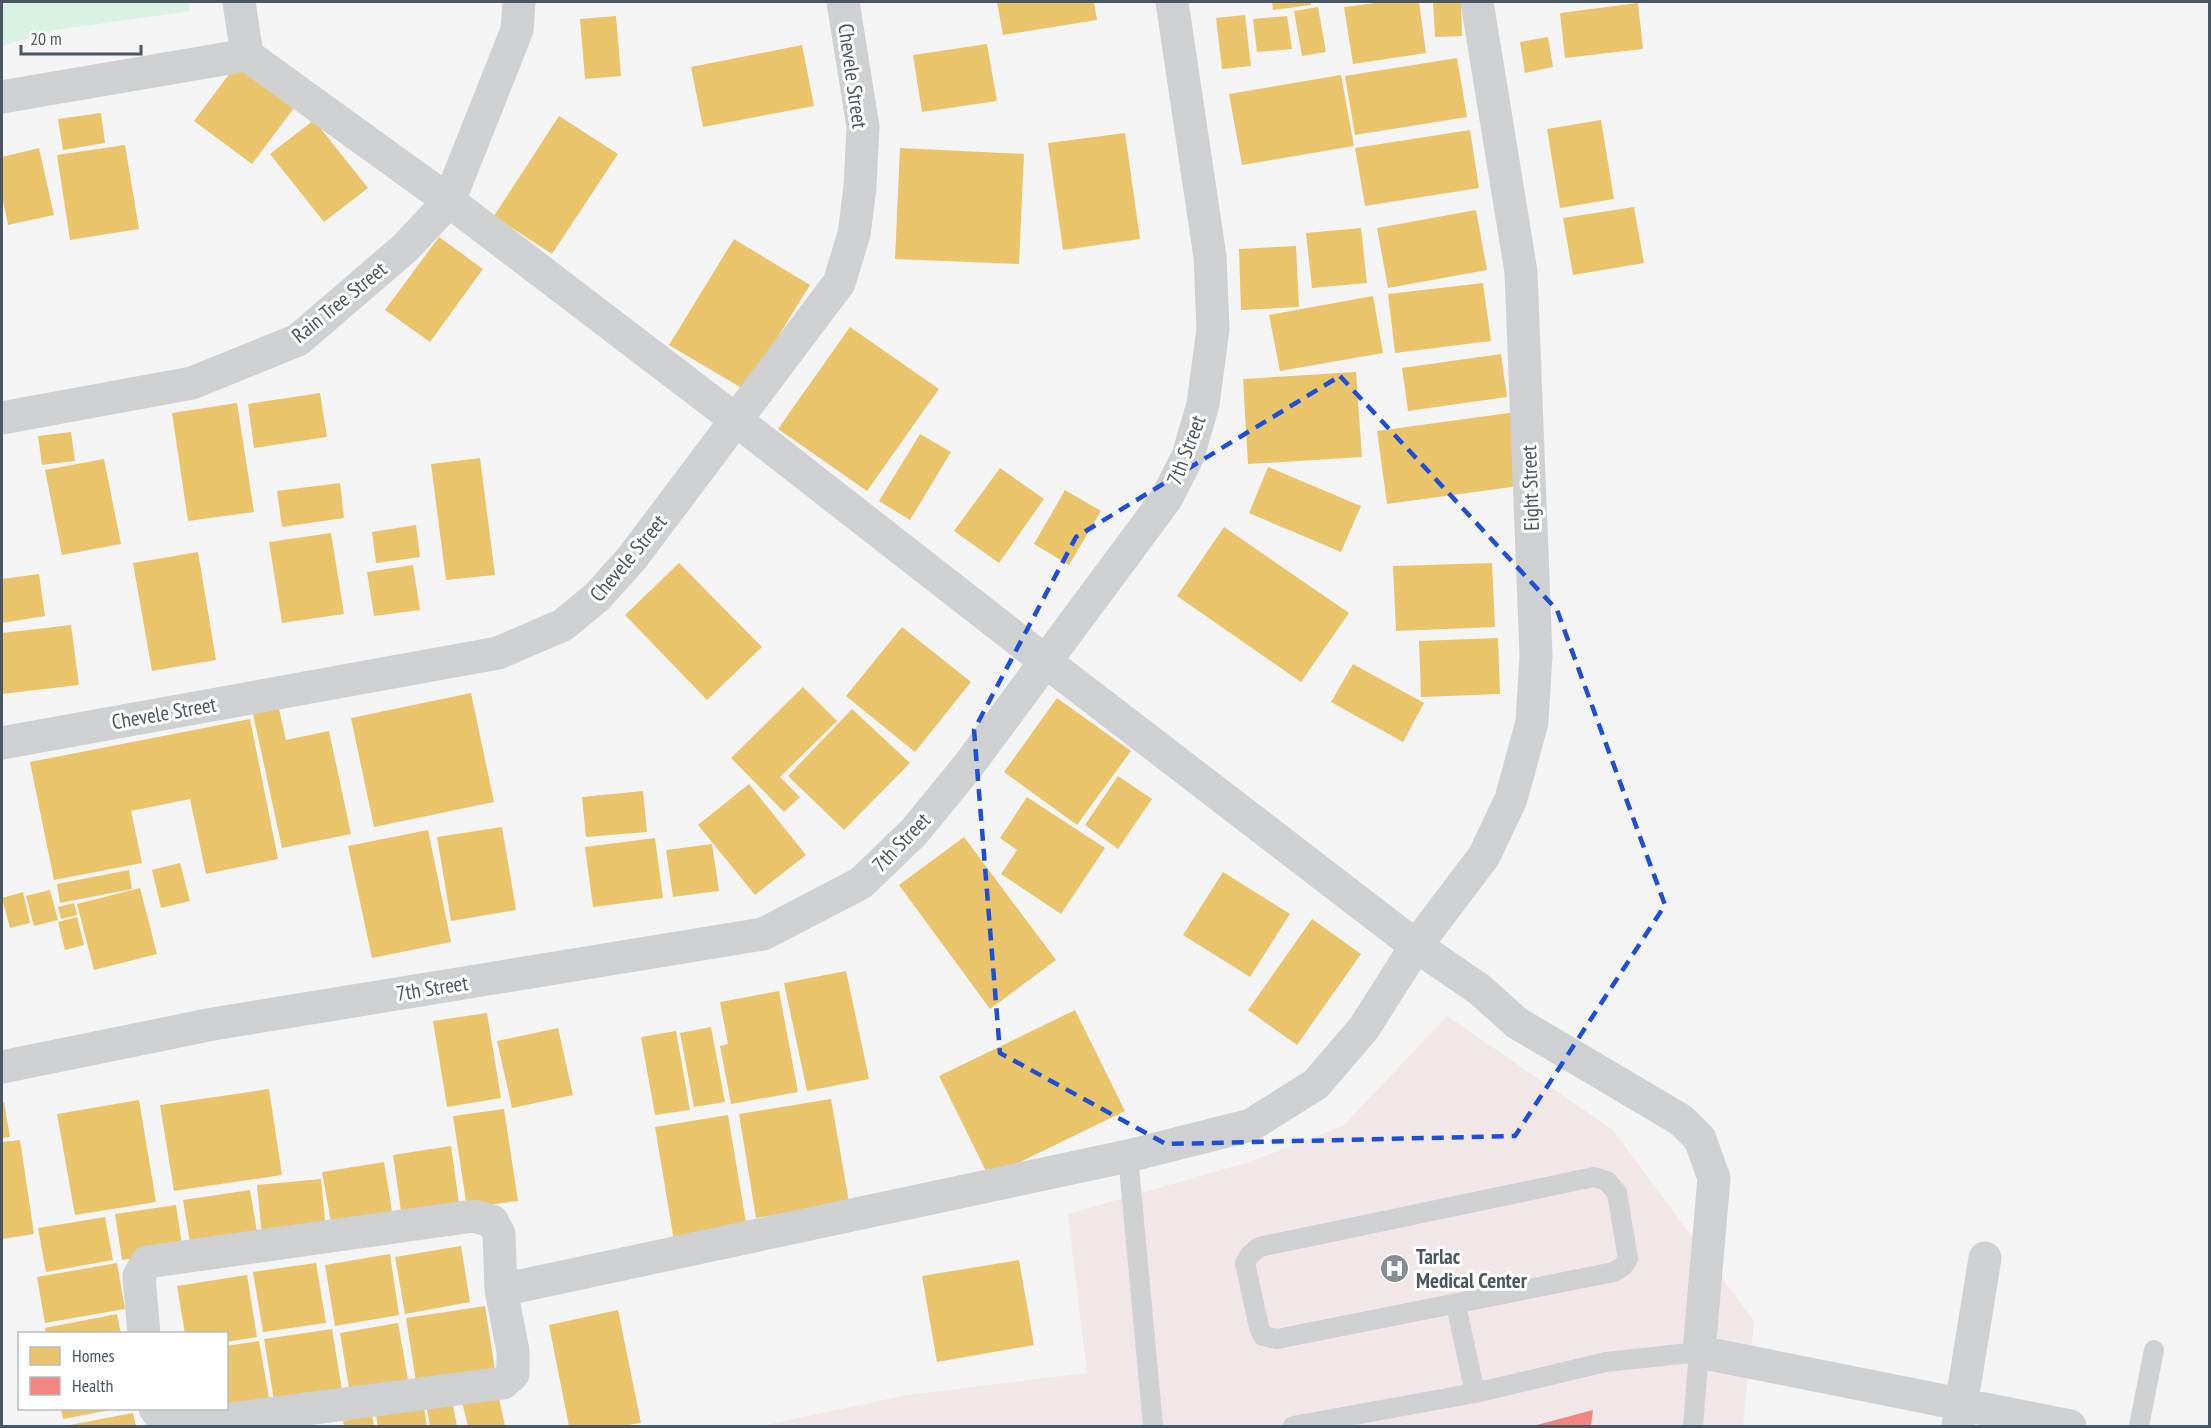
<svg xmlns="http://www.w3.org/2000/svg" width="2211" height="1428" font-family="'PT Sans Narrow',sans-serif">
  <rect width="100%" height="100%" fill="#f4f4f4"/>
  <path fill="#f1e7e6" d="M1447 1016 1613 1130 1754 1321 1743 1426H761L902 1396 1087 1373 1068 1214 1249 1162 1343 1126Z"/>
  <path fill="#d9f2e3" d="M2 2H189L190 11 55 30 2 46Z"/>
  <path fill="#e9c46a" d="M997 2H1094L1097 20 1003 35Z
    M1272 2H1311V5L1273 10Z
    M1383 2H1419L1426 53 1353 64 1344 7Z
    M1433 2H1461L1462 36 1435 37Z
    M1638 3 1643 49 1565 58 1560 13Z
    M1318 7 1326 52 1302 56 1294 11Z
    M1245 15 1251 66 1222 69 1216 18Z
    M616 16 621 76 585 79 580 19Z
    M1287 16 1292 49 1257 52 1253 19Z
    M1548 37 1553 67 1525 73 1520 42Z
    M987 44 997 101 922 112 913 55Z
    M802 45 814 106 703 127 691 67Z
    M1457 58 1467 117 1355 135 1345 76Z
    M236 65 294 108 252 164 194 121Z
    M1341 75 1354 146 1242 165 1229 94Z
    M101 113 105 143 63 150 58 119Z
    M559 116 618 154 552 254 494 216Z
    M314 120 368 188 324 222 270 154Z
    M1601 120 1614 199 1560 208 1547 129Z
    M1470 130 1479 188 1365 206 1355 148Z
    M1125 133 1140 239 1063 250 1048 143Z
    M125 145 139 229 70 240 57 155Z
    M39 148 54 215 8 225 2 196V157Z
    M900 148 1024 154 1019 264 895 259Z
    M1634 207 1644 263 1573 275 1563 218Z
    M1476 210 1487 270 1388 288 1377 228Z
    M1361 228 1367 283 1312 288 1306 233Z
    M439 237 483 269 430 342 385 310Z
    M734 239 810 285 745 390 669 345Z
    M1296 246 1299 307 1241 310 1239 249Z
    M1483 283 1491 341 1395 353 1388 294Z
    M1373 296 1383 353 1280 371 1269 315Z
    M850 327 939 389 867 491 778 429Z
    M1501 354 1507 397 1408 411 1402 368Z
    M1356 372 1362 457 1248 464 1243 379Z
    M320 393 327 437 254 448 248 404Z
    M237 403 254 512 188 521 172 413Z
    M1516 412 1526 485 1387 504 1377 431Z
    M71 432 75 461 42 465 38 436Z
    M920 434 951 452 910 520 879 501Z
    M480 458 495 575 446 580 431 464Z
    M104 459 121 544 62 555 45 470Z
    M1268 467 1361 506 1341 552 1249 513Z
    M1000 468 1044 499 999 563 954 531Z
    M340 483 344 518 282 527 277 491Z
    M1065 490 1101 511 1069 565 1034 544Z
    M416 525 420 557 376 563 372 532Z
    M1224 527 1349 613 1301 682 1177 596Z
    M331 533 344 614 282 623 269 542Z
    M198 552 216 660 152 671 133 563Z
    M679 563 762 647 707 700 625 615Z
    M1492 563 1495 627 1396 631 1393 566Z
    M413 565 420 610 374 616 367 572Z
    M39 574 45 616 2 623V579Z
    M71 625 79 685 2 694V633Z
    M902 627 971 682 915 752 846 696Z
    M1498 638 1500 694 1421 697 1419 641Z
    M1353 664 1424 703 1403 742 1331 702Z
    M803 687 837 721 780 777 800 797 784 812 731 758Z
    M471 693 494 802 374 827 351 718Z
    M1057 698 1131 751 1077 825 1004 772Z
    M279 709 286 740 329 731 351 834 282 848 253 714Z
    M852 709 910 763 844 830 788 776Z
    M250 719 278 859 206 874 190 799 131 811 142 863 54 880 30 762Z
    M1118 776 1152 799 1118 849 1085 825Z
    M749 784 806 855 755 895 698 825Z
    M643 791 647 832 586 837 582 797Z
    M1027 797 1105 848 1061 914 1001 874 1017 850 1000 838Z
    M502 827 516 910 451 921 437 837Z
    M428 830 451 942 372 958 348 846Z
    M964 837 1056 960 990 1009 899 885Z
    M655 838 663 898 593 907 585 847Z
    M712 844 719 891 673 897 666 850Z
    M180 863 190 901 161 908 152 870Z
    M129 870 132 889 60 903 57 884Z
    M1223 872 1290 914 1250 977 1183 935Z
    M140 888 157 954 94 970 77 904Z
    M50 890 58 920 34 926 26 896Z
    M23 892 30 923 10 928 2 898Z
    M74 903 77 915 61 919 58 907Z
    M77 917 84 945 65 950 58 922Z
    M1312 919 1361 954 1297 1045 1248 1010Z
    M846 971 869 1079 807 1091 784 983Z
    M779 991 798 1092 731 1104 720 1046 728 1044 720 1002Z
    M1075 1010 1125 1111 989 1177 939 1076Z
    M487 1013 501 1098 447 1107 433 1021Z
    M711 1027 725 1102 694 1107 680 1033Z
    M558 1028 573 1095 512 1108 497 1041Z
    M676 1031 690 1110 655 1115 641 1037Z
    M269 1089 282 1175 174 1191 160 1105Z
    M831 1099 849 1202 756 1218 739 1114Z
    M139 1100 156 1202 75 1215 57 1114Z
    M4 1102 10 1137 2 1138V1103Z
    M504 1109 518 1201 467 1208 453 1116Z
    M728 1115 747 1229 674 1241 655 1127Z
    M20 1140 34 1234 2 1239V1142Z
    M451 1146 460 1210 402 1218 393 1155Z
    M384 1162 393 1218 332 1228 322 1172Z
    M321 1179 326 1230 262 1236 257 1185Z
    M250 1190 258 1238 191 1249 183 1200Z
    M176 1205 183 1251 122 1260 115 1214Z
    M105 1217 113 1260 46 1272 38 1228Z
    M461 1246 470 1302 405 1314 395 1257Z
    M390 1254 399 1315 335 1326 325 1265Z
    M1019 1260 1034 1345 937 1362 922 1276Z
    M117 1263 125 1309 45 1323 37 1277Z
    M316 1263 326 1323 263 1332 253 1272Z
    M247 1275 257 1337 226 1342V1334H185L177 1286Z
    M485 1306 495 1370 416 1382 406 1318Z
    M618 1310 641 1423 621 1426H569L549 1325Z
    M117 1314 121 1334H46L45 1328Z
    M398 1323 409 1385 350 1394 340 1333Z
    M332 1329 342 1390 274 1400 264 1339Z
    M259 1341 269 1398 226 1406V1346Z
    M498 1394 505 1426H468L462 1402Z
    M452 1400 457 1426H430L426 1404Z
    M423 1402 427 1426H378L375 1411Z
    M61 1408H110V1410L63 1419Z
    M133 1413 136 1426H70V1425Z
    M372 1415 374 1426H344L343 1421Z"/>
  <path fill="#f28482" d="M1593 1410 1591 1426H1533Z"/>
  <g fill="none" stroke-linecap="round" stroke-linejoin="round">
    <path stroke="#ced0d2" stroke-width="20" d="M1128 1156 1153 1426
      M1594 1177 1607 1181 1617 1193 1628 1259 1623 1266 1614 1272 1277 1339 1263 1336 1259 1327 1245 1263 1250 1255 1259 1247Z
      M1456 1305 1475 1393
      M1293 1426 1475 1393 1606 1362 1699 1352 1693 1426
      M2139 1426 2154 1350"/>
    <path stroke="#ced0d2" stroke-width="33" d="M239 2 247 55 449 201 736 420 1045 661 1416 946 1479 989 1517 1023 1681 1120 1700 1139 1714 1178 1699 1352 2070 1426
      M2 97 247 55
      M2 418 192 383 298 340 405 248 449 201 517 30 519 2
      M2 743 498 653 563 625 597 597 632 558 839 283 854 234 860 187 863 127 843 2
      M2 1067 213 1024 763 934 861 883 914 832 968 766 1166 499 1188 456 1203 404 1213 329 1210 257 1172 2
      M501 1290 1128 1156 1251 1125 1316 1084 1364 1028 1416 946 1484 856 1511 799 1532 722 1536 655 1521 272 1477 2
      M144 1334 139 1276 147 1262 473 1216 492 1221 499 1234 501 1290 513 1351V1374L503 1383 186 1425 163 1420 155 1408
      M1958 1425 1985 1258"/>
  </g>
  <path fill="none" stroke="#1d4ed8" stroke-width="4.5" stroke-dasharray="12 8" stroke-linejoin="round" d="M1340 376 1557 610 1665 905 1515 1136 1166 1144 1000 1053 974 730 1076 537Z"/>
  <defs>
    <symbol id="hospital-disc" viewBox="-11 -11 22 22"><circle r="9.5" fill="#868d94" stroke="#fff"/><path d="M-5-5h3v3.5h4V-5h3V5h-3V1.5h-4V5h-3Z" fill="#fff"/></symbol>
  </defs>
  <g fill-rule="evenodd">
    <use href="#hospital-disc" x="1378" y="1252" width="33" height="33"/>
  </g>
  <g text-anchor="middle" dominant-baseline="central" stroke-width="6" stroke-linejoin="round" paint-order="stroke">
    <g font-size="21" fill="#4a5661" stroke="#fff">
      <text transform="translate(853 76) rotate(82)">Chevele Street</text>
      <text transform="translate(339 302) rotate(-39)">Rain Tree Street</text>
      <text transform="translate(1186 450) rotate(-69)">7th Street</text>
      <text transform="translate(1530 488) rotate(-92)">Eight Street</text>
      <text transform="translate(628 558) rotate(-50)">Chevele Street</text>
      <text transform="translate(164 713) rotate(-10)">Chevele Street</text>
      <text transform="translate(901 842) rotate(-46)">7th Street</text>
      <text transform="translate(432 988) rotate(-9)">7th Street</text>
    </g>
    <g font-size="21" font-weight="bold" fill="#4a5661" stroke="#fff" text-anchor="start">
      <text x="1416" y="1256">Tarlac<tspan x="1416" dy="24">Medical Center</tspan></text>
    </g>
  </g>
  <rect width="2211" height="1428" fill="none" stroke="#4a5661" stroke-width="6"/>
  <rect x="18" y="1332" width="210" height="78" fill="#ffffff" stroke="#b7bbc0" stroke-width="1.5"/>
  <rect x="30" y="1347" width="30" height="18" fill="#e9c46a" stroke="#b7bbc0" stroke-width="1.5"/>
  <text x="72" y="1362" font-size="18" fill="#4a5661">Homes</text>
  <rect x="30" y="1377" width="30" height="18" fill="#f28482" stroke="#b7bbc0" stroke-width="1.5"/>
  <text x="72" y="1392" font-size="18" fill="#4a5661">Health</text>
  <path d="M21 45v9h120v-9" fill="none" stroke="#4a5661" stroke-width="3"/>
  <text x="30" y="45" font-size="18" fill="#4a5661" stroke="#ffffff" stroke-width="4.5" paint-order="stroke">20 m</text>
</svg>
